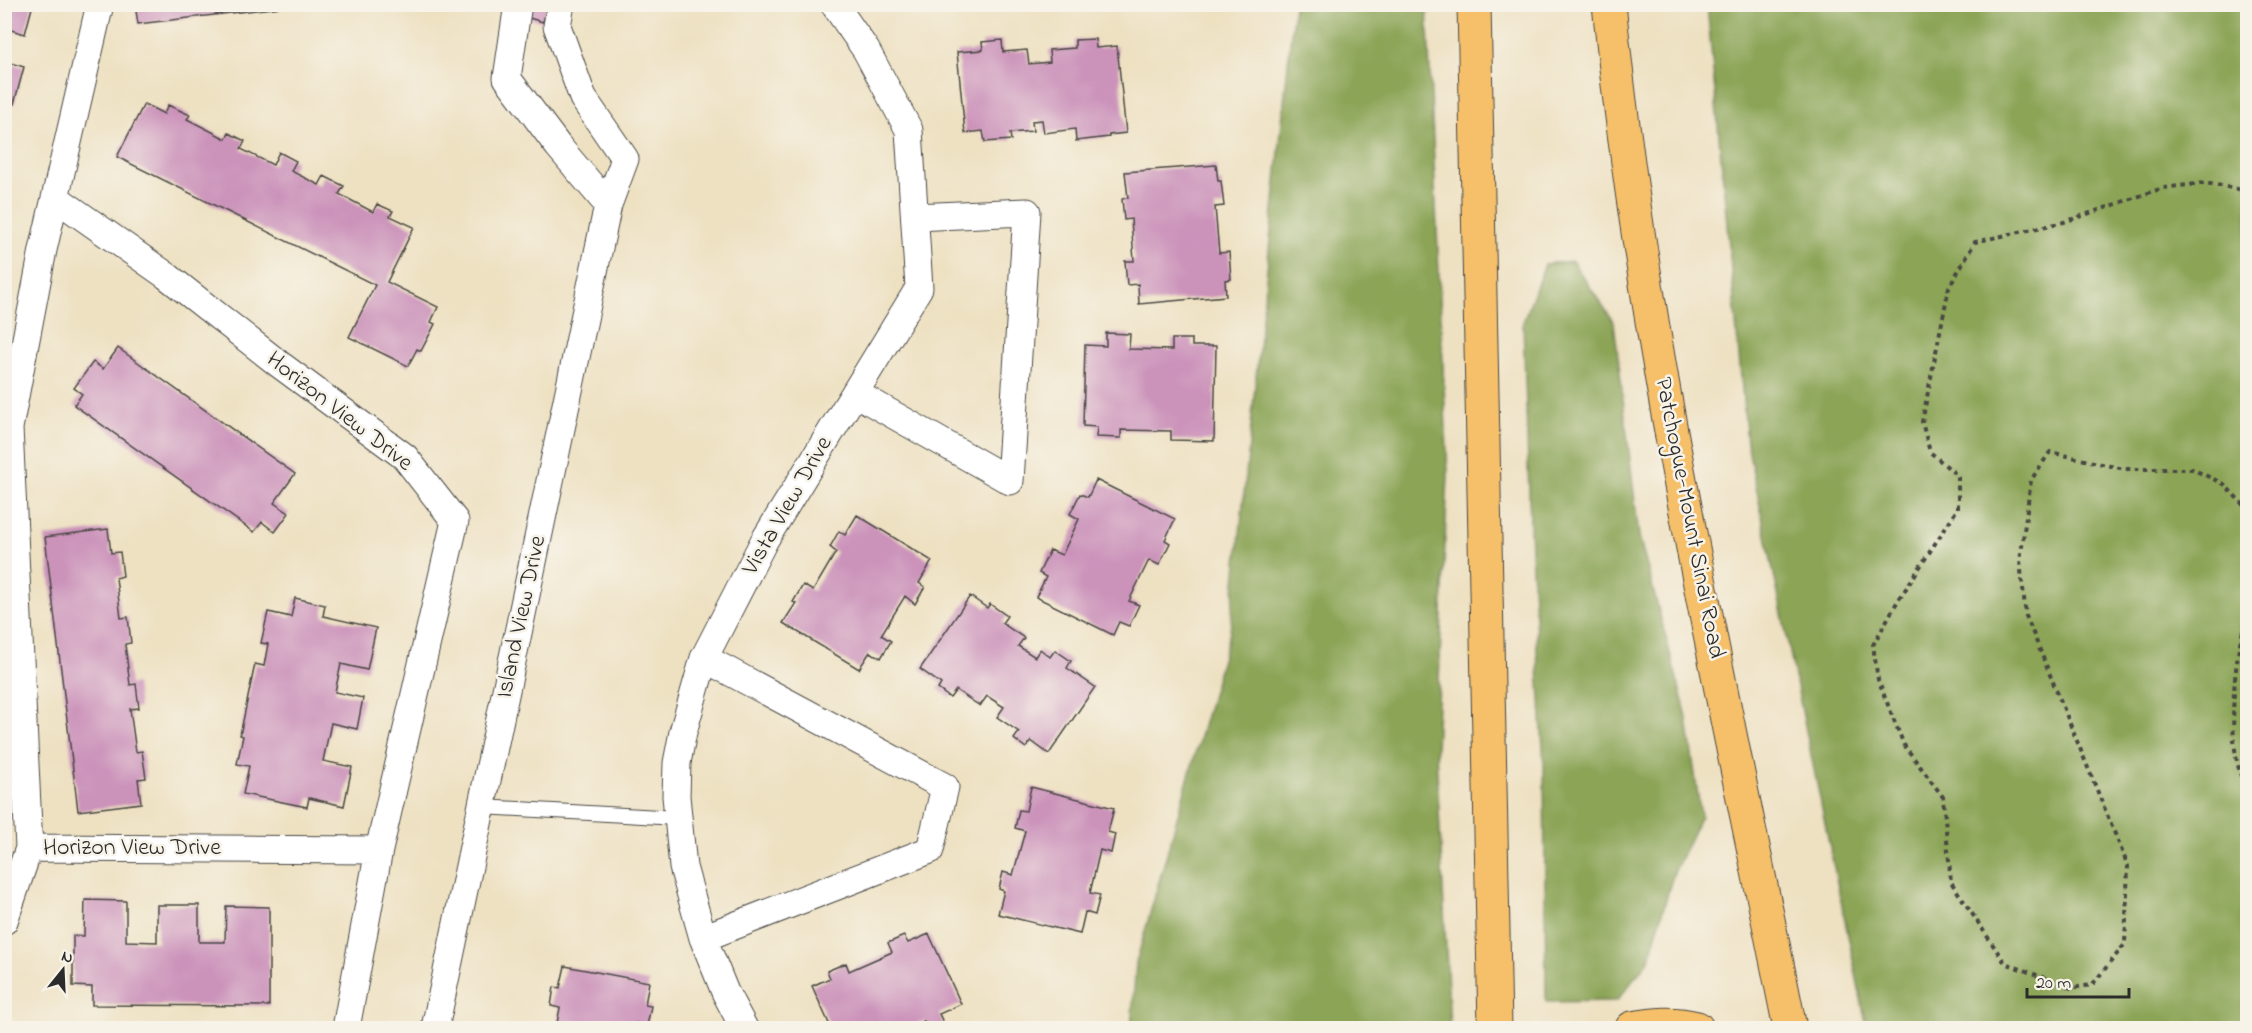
<svg xmlns="http://www.w3.org/2000/svg" width="2252" height="1033" font-family="'Indie Flower',sans-serif">
  <rect width="100%" height="100%" fill="#f7f3e8"/>
  <filter id="ink" filterUnits="userSpaceOnUse"><feTurbulence type="fractalNoise" baseFrequency=".0167" numOctaves="2"/><feDisplacementMap in="SourceGraphic" scale="12" xChannelSelector="R" yChannelSelector="G"/><feConvolveMatrix kernelMatrix="1 2 1 2 8 2 1 2 1" color-interpolation-filters="sRGB"/></filter>
  <filter id="wash" filterUnits="userSpaceOnUse"><feTurbulence type="fractalNoise" baseFrequency=".008" numOctaves="4" result="noise"/><feDisplacementMap in="SourceGraphic" scale="24" xChannelSelector="R" yChannelSelector="G"/><feGaussianBlur stdDeviation="1.35" result="paint"/><feColorMatrix in="noise" values="0 0 0 0 0 0 0 0 0 0 0 0 0 0 0 0 0 1.4 0 .05"/><feComposite in="paint" operator="in"/></filter>
  <g filter="url(#wash)">
    <rect width="100%" height="100%" fill="#eee1c2"/>
    <path fill="#8ba456" stroke="#5b6840" stroke-width="1.5" d="M1294 5H1427L1448 474 1436 750 1450 1028H1131L1136 963 1230 631Z
      M1707 5H2247V1028H1867L1747 443Z
      M1572 261 1614 322 1639 536 1686 713 1701 816 1673 875 1649 960 1617 1001 1546 1002 1544 765 1531 552 1523 322 1545 264Z"/>
    <g id="blocks">
      <path fill="#cb92ba" d="M4 4H33L25 34 4 28Z
        M135 4H290V6L138 24Z
        M525 4H548L543 22 522 16Z
        M1095 39 1096 48 1117 46 1126 133 1109 135V137L1076 141 1075 129 1044 133 1042 120 1032 121 1033 131 1010 133 1011 140 985 142 983 131 965 133 957 52 983 50 982 42 1002 40 1003 52 1027 50 1029 64 1050 62 1049 50 1075 48V40Z
        M4 61 24 67 14 104 4 101Z
        M144 104 164 114 168 105 190 115 187 119 226 139 229 133 245 141 241 149 273 165 279 152 296 161 291 171 319 185 324 176 344 186 339 194 373 212 377 204 393 211 390 216 414 227 387 282 438 307 431 322 435 324 421 351 417 349 408 366 349 337 375 285 117 157Z
        M1216 165 1218 181H1221L1224 206 1215 207 1219 253 1229 252 1231 279 1225 280 1226 296 1139 304 1138 284 1127 285 1125 261H1134L1131 219 1124 220 1122 199 1128 198 1125 172Z
        M1106 333 1130 334 1129 349 1172 350V339H1192V346H1216L1214 441 1171 440V431L1121 430V438L1096 437 1097 427 1083 426 1085 345 1106 346Z
        M118 348 295 474 274 503 289 513 275 532 262 522 254 532 74 405 82 394 74 388 93 362 103 369Z
        M1096 480 1175 519 1165 540 1170 543 1159 565 1149 560 1129 601 1139 605 1129 626 1119 622 1113 635 1036 597 1046 577 1039 573 1050 550 1062 555 1079 519 1070 514 1080 494 1088 497Z
        M857 515 932 561 919 583 925 587 915 604 905 596 881 635 891 641 881 658 870 652 859 669 783 623 796 603 793 602 803 585 813 591 836 552 830 547 839 531 845 535Z
        M108 529 111 553 120 552 123 576 116 578 121 618 128 617 131 643 125 644 130 685 136 684 139 708 130 709 136 752 142 751 146 778 138 779 141 803 78 811 45 537Z
        M970 596 987 608 990 604 1007 616 1002 623 1024 638 1018 646 1035 657 1040 649 1050 657 1055 650 1071 661 1067 668 1095 687 1049 754 1031 741 1026 748 1014 739 1019 732 997 717 1004 707 987 696 980 706 956 690 950 698 938 689 941 684 920 669Z
        M295 598 325 605 323 616 376 628 367 670 341 664 335 692 363 698 357 729 331 723 323 761 352 767 344 806 309 798 307 807 243 794 249 766 237 764 243 736 240 735 255 664 264 666 268 644 261 643 268 612 291 617Z
        M1031 787 1114 808 1108 832 1115 834 1111 853 1100 850 1090 893 1100 895 1095 915 1085 912 1080 934 998 914 1004 891 999 889 1003 872 1013 875 1025 831 1015 828 1019 810 1026 811Z
        M85 900 126 901V941L157 942V905H199V942H225L226 906 269 907V1006L92 1005V987L73 986V936H84Z
        M929 934 961 1004 939 1014 944 1024 935 1028H927L924 1021 907 1028H831L812 986 830 978 827 971 846 963 849 971 892 952 888 943 904 936 908 943Z
        M565 966 649 982 645 1005 651 1006 647 1026 636 1023 635 1028H556L560 1008 551 1006 554 987 560 988Z"/>
    </g>
  </g>
  <g filter="url(#ink)">
    <use href="#blocks" fill-opacity="0" stroke="#484642" stroke-width="1.5"/>
    <g fill="none" stroke-linecap="round" stroke-linejoin="round">
      <defs>
        <path id="lane" d="M482 807 677 818"/>
        <path id="street" d="M518 4 507 78 558 146 608 205
          M56 198 167 276 279 364 405 457 455 521 379 850 346 1028
          M855 393 1010 481 1027 212 915 217
          M29 848 379 850
          M4 921 29 848 9 428 43 250 100 4
          M703 938 930 850 945 787 704 658
          M435 1028 608 205 625 159 583 98 557 26 561 4
          M744 1028 725 992 703 938 683 867 676 796 677 763 683 732 704 658 764 541 919 288 909 130 866 50 834 4"/>
        <path id="highway" d="M1474 4 1495 1028
          M1609 4C1644 349 1722 689 1790 1028
          M1632 1028C1654 1024 1674 1022 1697 1028"/>
      </defs>
      <use href="#lane" stroke="#484642" stroke-width="16"/>
      <use href="#street" stroke="#484642" stroke-width="29"/>
      <use href="#highway" stroke="#484642" stroke-width="35"/>
      <path stroke="#484642" stroke-width="4" stroke-dasharray="4.5 4.5" stroke-linecap="butt" d="M2248 191 2205 183 2163 188 2064 222 1975 242 1949 287 1922 422 1930 452 1958 476V508L1896 604 1873 645 1878 680 1904 745 1943 797 1951 882 2005 963 2071 988 2092 985 2125 944 2128 866 2026 616 2020 561 2031 480 2050 452 2124 469H2192L2224 484 2248 510
        M2248 614C2244 627 2240 641 2238 655 2233 686 2227 762 2248 787"/>
      <use href="#lane" stroke="#fff" stroke-width="14"/>
      <use href="#street" stroke="#fff" stroke-width="27"/>
      <use href="#highway" stroke="#f6c06b" stroke-width="33"/>
    </g>
  </g>
  <g text-anchor="middle" dominant-baseline="central" stroke-width="5" stroke-linejoin="round" paint-order="stroke">
    <g font-size="24" fill="#2b2b2b" stroke="#f7f3e8">
      <text transform="translate(339 412) rotate(38)">Horizon View Drive</text>
      <text transform="translate(788 506) rotate(-60)">Vista View Drive</text>
      <text transform="translate(1689 518) rotate(79)">Patchogue-Mount Sinai Road</text>
      <text transform="translate(522 617) rotate(-78)">Island View Drive</text>
      <text x="132" y="848">Horizon View Drive</text>
    </g>
  </g>
  <rect width="2252" height="1033" fill="none" stroke="#f7f3e8" stroke-width="24"/>
  <g transform="translate(63 970) rotate(18)" stroke="#f7f3e8" stroke-width="4.5" paint-order="stroke">
  <path d="M0-4.5L10 22L0 15L-10 22Z" fill="#2b2b2b"/>
  <text y="-9" font-size="16" font-weight="bold" text-anchor="middle" fill="#2b2b2b">N</text>
  </g>
  <path d="M2027 988v9h102v-9" fill="none" stroke="#2b2b2b" stroke-width="3"/>
  <text x="2036" y="988" font-size="18" fill="#2b2b2b" stroke="#f7f3e8" stroke-width="4.5" paint-order="stroke">20 m</text>
</svg>
